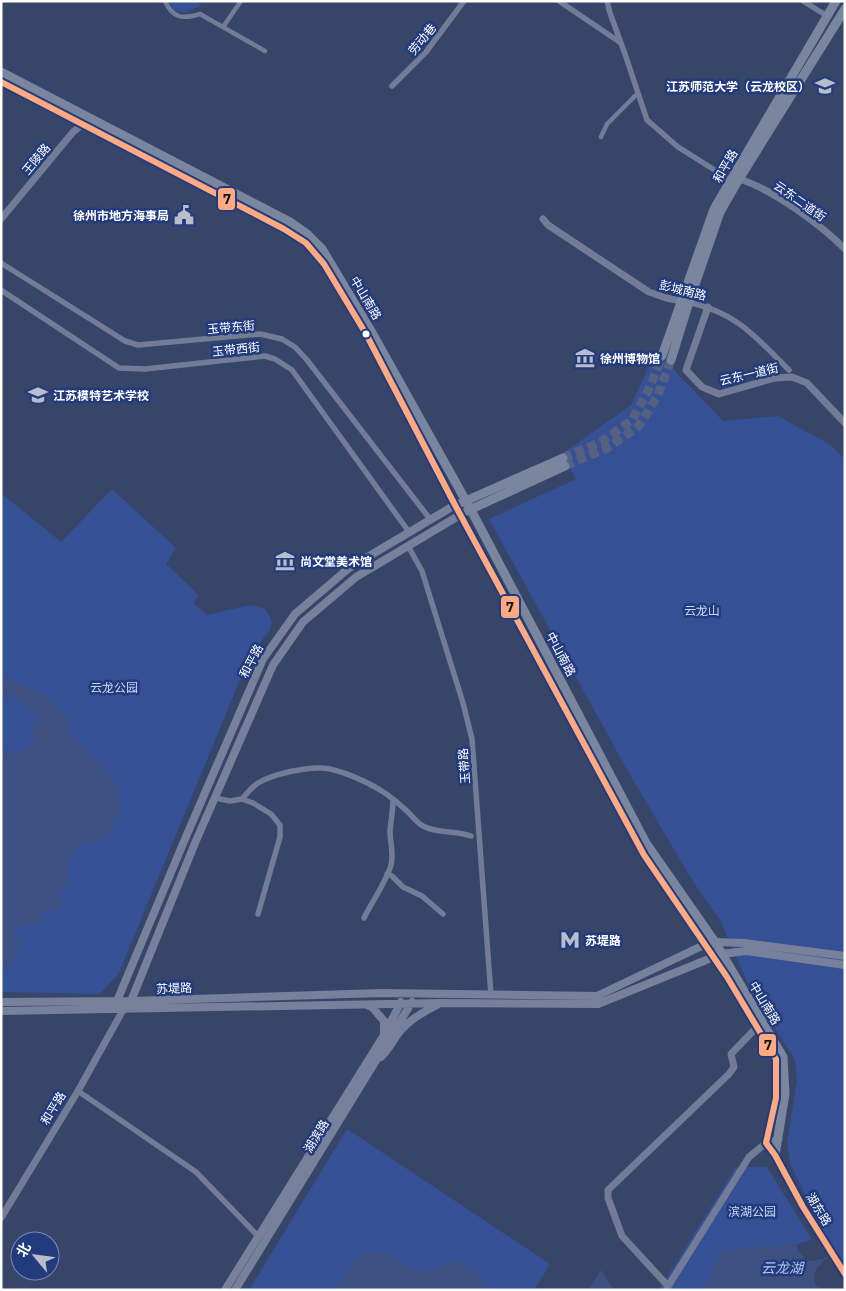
<svg xmlns="http://www.w3.org/2000/svg" width="846" height="1291" font-family="'IBM Plex Sans','Noto Sans SC',sans-serif">
  <rect width="100%" height="100%" fill="#374569"/>
  <path fill="#355095" d="M168 1H195L202 5 184 13 174 10Z
    M656 351 723 421 778 416 831 445 845 459V1265L823 1230 790 1164 787 1143 797 1080 795 1060 748 984 720 920 692 880 625 766 489 519 576 479 563 453 631 405Z
    M112 489 176 548 166 564 199 595 193 603 207 615 250 605 264 608 268 613 272 622 270 630 262 640 244 670 119 973 100 994 1 992V493L61 542Z
    M347 1129 550 1264 534 1290H249Z
    M736 1167H767L812 1240 797 1244 724 1251 703 1290H659Z"/>
  <path fill="#3e5081" d="M1 677 47 696C54 702 59 714 68 717L70 735 73 740 103 764 102 772 107 775 111 773C121 791 124 812 112 829 107 834 104 839 97 842 94 843 90 842 86 843 79 844 71 853 69 859L66 860 70 887 60 889 62 909 42 912 43 922 13 928 15 938H20C21 952 12 962 1 970V748L9 755 33 744 36 739 30 728 39 720C30 711 15 690 1 697Z
    M797 1244V1249L807 1261H812L820 1259 823 1263C813 1269 813 1276 816 1286L824 1290H703L717 1261V1254L723 1253 724 1251Z
    M375 1251 379 1253 384 1252C401 1263 418 1279 439 1268 443 1266 445 1263 448 1260 458 1263 463 1260 469 1270L479 1273 484 1285V1290H335L345 1274 351 1268 356 1259 363 1254Z
    M601 1270 614 1290H588Z"/>
  <g fill="none" stroke-linecap="round" stroke-linejoin="round">
    <path stroke="#3e5081" stroke-width="2" d="M834 1254 845 1248
      M821 1261 830 1256"/>
    <path stroke="#556180" stroke-width="9" stroke-dasharray="9 4.5" stroke-linecap="butt" d="M563 458 601 442 632 420 649 389 662 356
      M565 466 607 448 639 426 658 395 671 360"/>
    <path stroke="#727c97" stroke-width="4.5" d="M165 1C173 19 183 19 200 14L265 51
      M223 27 241 1
      M601 137 607 124 638 93"/>
    <path stroke="#727c97" stroke-width="5.5" d="M559 1 621 43
      M607 1 610 13 625 54 647 120 678 147 732 181
      M803 1 827 16
      M392 86 426 52 464 1
      M1 263 125 341 138 345 260 334 282 339 295 347 307 360 430 519
      M1 290 119 368 145 369 265 356 275 359 292 370 409 532
      M687 302C736 312 755 336 789 370
      M408 546 422 571 463 703 472 739 491 995
      M215 798 230 801 242 799 253 803 271 814 280 825V837L258 914
      M242 799C247 793 252 787 258 783 273 774 305 767 322 768 340 769 370 783 385 793 393 799 402 806 409 813 414 818 417 823 423 826 438 834 455 830 471 836
      M387 874 392 876 403 887 422 896 443 914
      M364 918C372 902 386 882 391 865 394 854 390 842 390 831 391 820 393 810 393 800
      M78 1091 196 1172 258 1236"/>
    <path stroke="#727c97" stroke-width="7" d="M739 179C772 189 820 224 845 249
      M1 219 73 132 84 123
      M543 219 548 225 649 292 666 298 682 301
      M708 307 686 370 702 387 719 394 775 378 792 377 807 383 845 423
      M775 1155 803 1207 845 1274
      M1 1218 78 1091 123 1010
      M668 1286 622 1236 608 1198V1190L729 1074 734 1067 731 1054 757 1027
      M667 1288 749 1157 766 1143 779 1139"/>
    <path stroke="#78819b" stroke-width="8" d="M455 505 349 568 295 614 263 659 185 839 117 1001 123 1010 131 1001 195 843 273 665 303 622 356 577 460 515
      M1 1002 131 1001 382 993 597 996 706 944 715 942 744 943 845 956
      M367 1005 372 1007 384 1021V1033
      M1 1011 440 1003 598 1004 721 954 746 951 845 965
      M381 1057C390 1049 394 1037 403 1028 412 1018 425 1011 437 1005
      M225 1290 384 1035 401 1002
      M235 1290 412 1002"/>
    <path stroke="#7a859e" stroke-width="9" d="M1 72 290 222 307 234 322 249 371 331 471 510 646 843 715 942 783 1057 785 1094 775 1155
      M1 82 284 229 306 243 324 264 366 334 455 505 644 855 727 977 776 1059V1098L766 1143 775 1155
      M662 356 714 209 836 1
      M671 360 689 302 720 212 739 179 845 9
      M461 503 563 458
      M467 511 565 466"/>
    <defs>
      <path id="bus-1" d="M1 82 284 229 306 243 324 264 366 334 455 505 644 855 727 977 776 1059V1098L766 1143 775 1155 803 1207 845 1274"/>
    </defs>
    <use href="#bus-1" stroke="#223b7e" stroke-width="10"/>
    <use href="#bus-1" stroke="#ffa980" stroke-width="6"/>
  </g>
  <defs>
    <symbol id="university-bare" viewBox="-9 -9 18 18"><path d="M0-5L7-2L0 1L-7-2ZM-4 1L0 2.5L4 1V4Q0 6-4 4Z" fill="#b9beca" stroke="#223b7e" stroke-width="2.5" paint-order="stroke"/></symbol>
    <symbol id="civic-bare" viewBox="-9 -9 18 18"><path d="M-.6-6.5H3V-4.5H.6V-3L4-1V1h2V6H-6V1h2V-1L-.6-3ZM-1.2 2.5V6h2.4V2.5Z" fill="#b9beca" stroke="#223b7e" stroke-width="2.5" paint-order="stroke"/></symbol>
    <symbol id="museum-bare" viewBox="-9 -9 18 18"><path d="M0-6L6-3V-2H-6V-3ZM-5-1h2V3h-2ZM-1-1h2V3h-2ZM3-1h2V3H3ZM-6 4H6V6H-6Z" fill="#b9beca" stroke="#223b7e" stroke-width="2.5" paint-order="stroke"/></symbol>
    <symbol id="school-bare" viewBox="-9 -9 18 18"><path d="M0-5L7-2L0 1L-7-2ZM-4 1L0 2.5L4 1V4Q0 6-4 4Z" fill="#b9beca" stroke="#223b7e" stroke-width="2.5" paint-order="stroke"/></symbol>
    <symbol id="metro-bare" viewBox="-9 -9 18 18"><path d="M-5.5 5V-5H-3L0 0L3-5H5.5V5H3V-.5L0 4L-3-.5V5Z" fill="#b9beca" stroke="#223b7e" stroke-width="2.5" paint-order="stroke"/></symbol>
  </defs>
  <g fill-rule="evenodd">
    <use href="#university-bare" x="811" y="72" width="28" height="28"/>
    <use href="#civic-bare" x="170" y="201" width="28" height="28"/>
    <use href="#museum-bare" x="571" y="344" width="28" height="28"/>
    <use href="#school-bare" x="24" y="381" width="28" height="28"/>
    <use href="#museum-bare" x="271" y="547" width="28" height="28"/>
    <use href="#metro-bare" x="556" y="926" width="28" height="28"/>
  </g>
  <circle fill="#fff" stroke="#223b7e" stroke-width="2" cx="366" cy="334" r="4.5"/>
  <g text-anchor="middle" dominant-baseline="central" stroke-width="5" stroke-linejoin="round" paint-order="stroke">
    <g font-size="12" fill="#fff" stroke="#223b7e">
      <text transform="translate(422 39) rotate(-50)">劳动巷</text>
      <text transform="translate(36 159) rotate(-50)">王陵路</text>
      <text transform="translate(725 166) rotate(-60)">和平路</text>
      <text transform="translate(800 201) rotate(35)">云东二道街</text>
      <text transform="translate(683 290) rotate(14)">彭城南路</text>
      <text transform="translate(366 298) rotate(59)">中山南路</text>
      <text transform="translate(231 327) rotate(-5)">玉带东街</text>
      <text transform="translate(236 349) rotate(-6)">玉带西街</text>
      <text transform="translate(749 374) rotate(-13)">云东一道街</text>
      <text transform="translate(561 654) rotate(62)">中山南路</text>
      <text transform="translate(251 661) rotate(-62)">和平路</text>
      <text transform="translate(464 766) rotate(-94)">玉带路</text>
      <text transform="translate(174 988) rotate(-2)">苏堤路</text>
      <text transform="translate(765 1003) rotate(59)">中山南路</text>
      <text transform="translate(53 1108) rotate(-59)">和平路</text>
      <text transform="translate(316 1136) rotate(-59)">湖滨路</text>
      <text transform="translate(819 1209) rotate(59)">湖东路</text>
    </g>
    <g font-size="12" font-weight="bold" fill="#fff" stroke="#223b7e" text-anchor="start">
      <text x="810" y="86" text-anchor="end">江苏师范大学（云龙校区）</text>
      <text x="169" y="215" text-anchor="end">徐州市地方海事局</text>
      <text x="600" y="358">徐州博物馆</text>
      <text x="53" y="395">江苏模特艺术学校</text>
      <text x="300" y="561">尚文堂美术馆</text>
      <text x="585" y="940">苏堤路</text>
    </g>
    <g font-size="12" fill="#cad6f5" stroke="#223b7e">
      <text x="702" y="610">云龙山</text>
      <text x="114" y="687">云龙公园</text>
      <text x="752" y="1211">滨湖公园</text>
    </g>
    <g font-size="14" font-style="italic" fill="#b1c3ee" stroke="#223b7e">
      <text x="782" y="1268">云龙湖</text>
    </g>
  </g>
  <g stroke="#223b7e" stroke-width="2">
    <rect x="217" y="187" width="19" height="24" rx="5" fill="#ffa980"/>
    <rect x="500" y="595" width="20" height="24" rx="5" fill="#ffa980"/>
    <rect x="758" y="1033" width="19" height="24" rx="5" fill="#ffa980"/>
  </g>
  <g font-size="14" text-anchor="middle" font-weight="bold" fill="#111">
    <text x="227" y="204">7</text>
    <text x="510" y="612">7</text>
    <text x="768" y="1050">7</text>
  </g>
  <rect width="846" height="1291" fill="none" stroke="#ffffff" stroke-width="5"/>
  <g transform="translate(35 1256) rotate(299)"><circle r="24" fill="#223b7e" stroke="#7a89b2"/>
  <path d="M0-4L9 19L0 12L-9 19Z" fill="#b9beca"/>
  <text y="-8" font-size="14" font-weight="bold" text-anchor="middle" fill="#ffffff">北</text>
  </g>
</svg>
